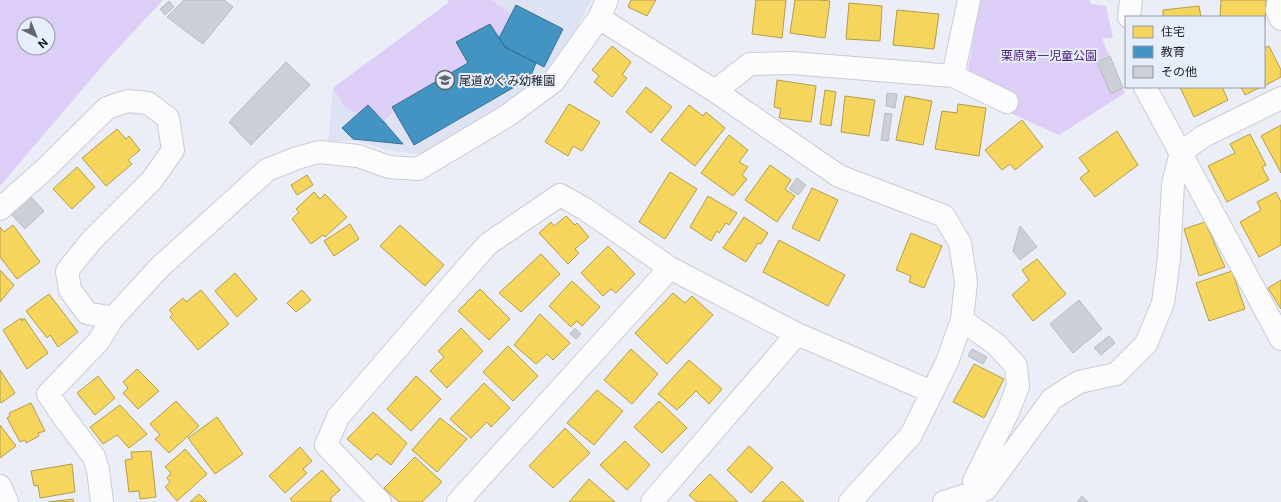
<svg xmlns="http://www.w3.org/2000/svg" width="1281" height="502" font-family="Inter,'Noto Sans JP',sans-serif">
  <rect width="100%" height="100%" fill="#ebeef6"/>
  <path fill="#dde3f2" d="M448 0H591L558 64 540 85 423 153 418 154 387 150 358 141H328L333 88 448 3Z"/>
  <path fill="#ddcef7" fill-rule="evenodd" d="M0 0H163L109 58 0 186ZM24 24H48V48H24Z
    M449 0H491L511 14 499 38 490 24 457 42 468 63 392 107V113L384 122 368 105 358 114 346 108 333 88 448 3Z
    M980 0H1089L1091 4 1106 6 1113 38H1107L1102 39 1125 93 1059 135 1006 111 981 80 968 70Z"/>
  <path fill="#f6d55c" stroke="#b49e4a" d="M631 0H656L647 16 628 7Z
    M756 0H786L782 38 752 34Z
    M795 0H819L830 1 825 38 790 33Z
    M1221 0H1266L1265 21 1264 17H1220Z
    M849 3 882 6 880 41 846 39Z
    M1199 6 1201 17H1163V10Z
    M897 10 939 14 934 49 893 45Z
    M612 46 631 62 622 75 627 78 612 97 594 82 599 76 592 70Z
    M1269 46 1281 70V77L1264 86V48Z
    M777 80 816 86 811 122 779 118 781 109 774 107Z
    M646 87 672 107 651 133 626 112Z
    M1180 87H1222L1228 100 1194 117Z
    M1241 87H1261L1245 95Z
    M825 90 836 92 831 126 820 124Z
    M845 96 875 100 869 136 841 132Z
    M905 96 932 101 923 145 896 140Z
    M569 104 600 122 582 151 573 146 568 156 545 142Z
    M958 104 986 108 979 156 935 149 942 111 957 113Z
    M689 105 703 116 706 112 725 128 695 166 661 140Z
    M1022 120 1043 147 1015 170 1010 164 1002 170 985 150Z
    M1281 125V173L1261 136Z
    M117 129 126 139 129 136 140 150 128 160 132 164 106 186 82 158Z
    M1117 131 1138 165 1095 197 1080 178 1089 171 1079 158Z
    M1250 134 1266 165 1262 167 1269 180 1227 202 1208 166 1235 153 1230 144Z
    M729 135 748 150 739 162 748 167 742 175 747 179 733 196 701 173Z
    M770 165 791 180 785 189 795 196 777 222 745 200Z
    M77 167 95 187 72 209 53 189Z
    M670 172 697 189 665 239 639 222Z
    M307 175 313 185 297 195 291 185Z
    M812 188 838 200 819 241 792 228Z
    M314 192 320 199 325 194 347 217 325 237 323 235 311 244 292 219 299 212 296 209Z
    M1276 192 1281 202V245L1259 257 1240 222 1261 210 1257 202Z
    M708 196 737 213 729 225 726 223 719 233 717 231 711 241 690 227Z
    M566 216 575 225 577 223 589 237 575 249 579 253 568 264 539 233 551 222 554 226Z
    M744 217 768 233 761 244 758 243 746 262 723 248Z
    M1205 222 1225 267 1199 276 1184 229Z
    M350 224 359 239 334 256 324 241Z
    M13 225 40 262 17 279 0 257V227L4 232Z
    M400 225 444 265 425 286 380 246Z
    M911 233 942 246 924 288 909 282 911 276 896 270Z
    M779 240 845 275 828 306 763 272Z
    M608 246 635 274 616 293 611 289 603 296 581 273Z
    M541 254 560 274 521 312 499 293Z
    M1037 259 1066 294 1033 321 1012 295 1029 280 1022 270Z
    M0 270 14 285 0 302Z
    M1232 271 1245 309 1209 321 1196 283Z
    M235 273 257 299 237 317 215 291Z
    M1281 280V309L1268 288Z
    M572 281 600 307 582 326 577 321 571 327 549 306Z
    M480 289 510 319 489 340 458 311Z
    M201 290 229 324 198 350 170 317 173 314 169 310 183 298 186 302Z
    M302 290 311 300 296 312 287 303Z
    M673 293 685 303 692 296 713 315 667 364 635 333Z
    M49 294 78 332 58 347 50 335 47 338 26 311Z
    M540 314 570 343 553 360 547 354 536 364 514 345Z
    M21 318 22 321 24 318 48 353 27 369 3 330Z
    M461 328 483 351 447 388 430 371 444 357 438 351Z
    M508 346 538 376 513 401 483 372Z
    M631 349 658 374 632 404 604 380Z
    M689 360 722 389 709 404 696 391 677 410 658 394Z
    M974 364 1004 379 984 418 953 402Z
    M137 369 159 391 138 409 123 393 128 388 123 382Z
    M0 370 15 393 1 403 0 401Z
    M98 376 115 398 95 415 77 393Z
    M416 376 441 399 411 431 387 409Z
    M484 383 510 408 491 427 487 422 471 438 450 419Z
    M597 390 623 411 594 445 567 423Z
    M176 401 199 426 169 453 155 439 160 435 150 424Z
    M659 401 687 428 662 453 634 427Z
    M31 403 45 431 38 433 39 436 26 443 25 440 20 442 7 418 10 416 9 413Z
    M120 405 147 434 129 448 117 435 103 444 90 427Z
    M373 412 407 443 391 465 377 454 371 460 347 439Z
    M217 417 243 454 215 474 188 438Z
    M440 418 467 439 437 472 412 450Z
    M0 425 16 446 0 458Z
    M565 428 590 453 553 488 529 466Z
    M625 441 650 465 627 490 600 465Z
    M749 446 773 468 751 493 727 470Z
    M300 447 312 461 303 469 307 473 285 493 269 476Z
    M185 449 207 474 177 501 165 487 170 482 167 478 171 473 165 467Z
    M151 451 156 497 140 499 139 491 129 492 125 460 132 459 131 452Z
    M415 457 442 482 422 502H399L384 488Z
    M72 464 75 492 40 498 38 485 34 486 31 471Z
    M322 470 340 490 330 499 332 502H293L290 499Z
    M710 474 738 502H697L689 495Z
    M589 479 615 502H569Z
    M782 481 804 502H762Z
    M199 494 207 502H190Z
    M73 499 74 502H48Z"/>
  <path fill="#4393c3" stroke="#377092" d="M516 5 563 29 544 67 505 47 499 38Z
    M490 24 505 47 536 63 530 78 414 145 392 107 468 63 456 42Z
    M368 105 384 122 403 144 353 139 342 128Z"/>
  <path fill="#ccd0d6" stroke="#b8bbc1" d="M184 0H224L233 7 203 44 167 17Z
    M169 1 174 7 165 15 160 9Z
    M1110 56 1123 88 1111 94 1097 62Z
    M286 62 310 85 251 145 229 122Z
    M887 93 897 94 895 108 886 106Z
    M885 113 892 114 888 141 881 140Z
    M797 178 806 185 798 195 789 189Z
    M31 197 44 211 25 229 11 214Z
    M1020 226 1037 247 1020 260 1013 251Z
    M1079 300 1102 329 1073 353 1050 324Z
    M575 328 581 334 576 339 570 334Z
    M1109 336 1115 343 1101 355 1094 348Z
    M972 349 987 357 983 364 968 356Z
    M1082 496 1088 502H1077Z"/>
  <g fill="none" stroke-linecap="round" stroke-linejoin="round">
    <defs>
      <path id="street" d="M1279 0 1277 10 1281 19
        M1129 17 1131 0
        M599 18 715 91 839 176 944 216 960 243 966 282 962 320 947 362 911 435 850 502
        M953 76 969 0
        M1145 87 1281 339
        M715 91 750 64 792 63 953 76 1007 102
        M0 209 44 170 107 108 128 101 148 103 168 118 173 150 152 180 91 241 67 271 70 290 87 313 113 318 160 267 267 170 297 158 319 152 358 156 389 167 418 169 507 116 553 82 599 18 607 0
        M962 320 997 345 1016 366 1018 386 1008 412 974 481 980 492
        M0 486 7 502
        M102 502 98 470 94 457 63 416 48 394 98 342 113 318
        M380 502 326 445 338 417 443 295 488 244 560 195 585 209 670 268 797 334 932 392
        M458 502 670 268
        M652 502 797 334
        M944 502 986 489 1052 399 1079 382 1116 374 1146 344 1163 303 1169 258 1173 184 1181 152 1204 136 1281 98"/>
    </defs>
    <use href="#street" stroke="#c9ccd2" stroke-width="24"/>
    <use href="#street" stroke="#fcfcfe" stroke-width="22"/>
  </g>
  <defs>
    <symbol id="school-ring" viewBox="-11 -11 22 22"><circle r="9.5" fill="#e6edfb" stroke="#63666c" stroke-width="1.5"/><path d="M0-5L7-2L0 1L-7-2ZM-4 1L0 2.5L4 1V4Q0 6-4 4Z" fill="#63666c"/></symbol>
  </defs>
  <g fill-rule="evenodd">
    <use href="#school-ring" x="434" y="69" width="22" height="22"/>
  </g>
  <g text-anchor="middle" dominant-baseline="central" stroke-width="4" stroke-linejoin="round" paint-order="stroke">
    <g font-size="12" fill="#4d1d76" stroke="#e6edfb">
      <text x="1049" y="55">栗原第一児童公園</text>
    </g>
    <g font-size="12" fill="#1a1d21" stroke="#e6edfb" text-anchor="start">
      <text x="459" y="80">尾道めぐみ幼稚園</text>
    </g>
  </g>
  <rect x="1125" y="16" width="140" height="72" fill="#e6edfb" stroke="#949aa4"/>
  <rect x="1133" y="26" width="20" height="12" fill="#f6d55c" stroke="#949aa4"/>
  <text x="1161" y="36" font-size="12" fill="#1a1d21">住宅</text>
  <rect x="1133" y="46" width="20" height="12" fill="#4393c3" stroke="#949aa4"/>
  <text x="1161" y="56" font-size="12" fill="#1a1d21">教育</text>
  <rect x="1133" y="66" width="20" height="12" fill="#ccd0d6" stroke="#949aa4"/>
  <text x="1161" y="76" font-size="12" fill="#1a1d21">その他</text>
  <g transform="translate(36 36) rotate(137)"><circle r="19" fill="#e6edfb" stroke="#949aa4"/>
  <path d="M0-3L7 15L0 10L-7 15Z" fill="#63666c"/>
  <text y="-6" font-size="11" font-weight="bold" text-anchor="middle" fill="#1a1d21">N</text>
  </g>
</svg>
